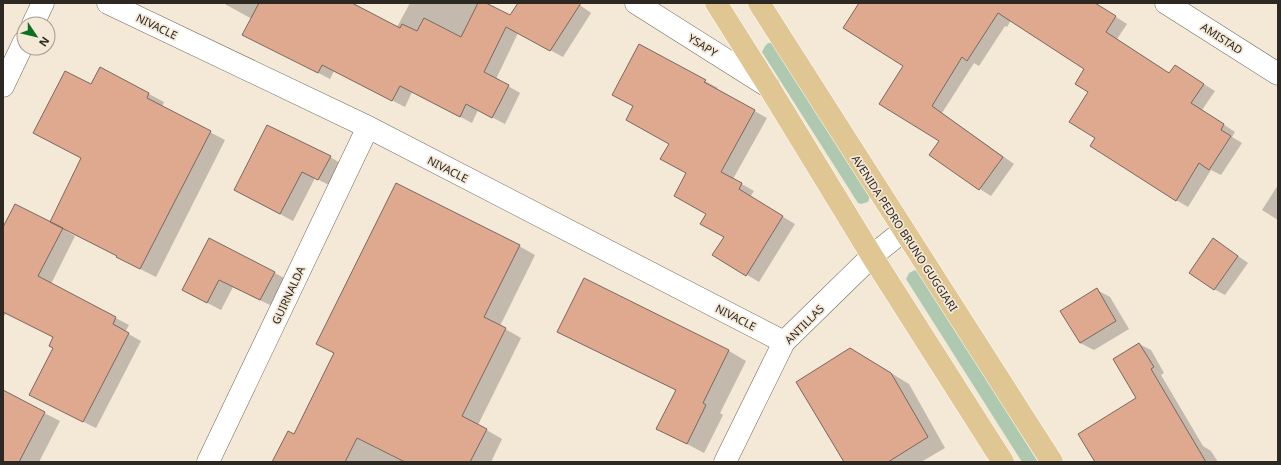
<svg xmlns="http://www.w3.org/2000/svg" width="1281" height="465" font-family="'Noto Sans',sans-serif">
  <rect width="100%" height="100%" fill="#f4e8d7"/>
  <path fill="#afc9b0" d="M768 43H772L870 196 868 202 861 204 858 203 762 52 765 46Z
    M915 270 919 272 1038 462H1022L906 279 909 273Z"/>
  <path fill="#0003" d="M223 3H357L355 6 397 27 410 3H484L510 16 519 3H577L591 13 563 57 518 33 496 79 520 93 505 124 478 110 472 123 412 92 405 107 334 71 330 79 256 41 252 19Z
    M860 3H1094L1127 24 1117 39 1170 74 1186 73 1215 91 1202 110 1235 132 1232 137 1242 143 1221 175 1211 170 1188 207 1176 200 1096 138 1086 69 1011 20 1007 27 1005 26 979 66 974 63 942 113 1014 164 991 196 980 189 931 154 940 141 905 66Z
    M100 69 149 94 164 102 162 107 225 140 156 277 132 265 122 257 66 229V231L75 236 51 284 129 325 125 332 141 341 96 428 43 402 54 348V338L6 313 3 318V229L55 225 82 158 92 85Z
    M705 81 718 88 716 90 767 118 733 179 754 191 750 197 795 224 759 282 714 255 725 236 670 144 639 127Z
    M330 157 342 164 331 186 315 178 293 221 235 190Z
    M1278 185V220L1262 210Z
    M209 239 288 280 274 307 233 287 221 310 196 297Z
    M1214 239 1248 263 1225 295 1214 289Z
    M519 246 535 255 500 326 521 338 478 425 502 439 491 462H273L294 435 334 353 317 344Z
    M584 280 729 351 746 361 720 413 723 415 704 453 657 428 676 390 575 341Z
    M1097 290 1110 297 1129 329 1094 350 1080 343Z
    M1139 344 1151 350 1164 373 1161 375 1203 446 1211 451 1218 462H1100L1137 399Z
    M868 359 909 384 945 448 921 462H845Z
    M3 392 60 421 39 462H3Z"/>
  <path fill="#dfa98f" stroke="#7a6860" d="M259 3H352L400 28 402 24 417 31 424 18 461 37 478 3H486L510 15 518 3H581L550 51 506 27 484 72 509 85 492 118 466 104 460 117 400 86 392 101 322 65 318 73 242 35Z
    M859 3H1095L1116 16 1106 32 1169 73 1175 65 1204 84 1191 103 1224 124 1221 130 1231 136 1209 170 1199 163 1176 201 1090 146 1095 138 1069 122 1088 92 1075 84 1084 69 998 13 967 61 962 57 932 106 1003 157 979 190 929 155 939 141 879 104 903 66 843 28Z
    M639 44 706 80 704 82 755 110 721 172 742 183 739 189 783 216 746 276 712 255 724 237 700 224 706 214 674 196 686 173 660 159 669 144 626 120 633 106 612 95Z
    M100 67 149 93 147 98 211 131 140 269 116 257 117 256 50 222 81 158 33 133 65 71 91 84Z
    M267 125 331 156 318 180 302 172 280 214 234 190Z
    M396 183 520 245 484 317 506 328 462 416 487 429 470 462H405L357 438 345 462H272L288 431 294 434 334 353 316 344Z
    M15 204 63 228 38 276 116 317 113 324 129 333 83 422 29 395 53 348 49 346 53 337 3 312V227Z
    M209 238 275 272 260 300 219 280 207 303 182 290Z
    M1213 238 1238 256 1214 290 1189 273Z
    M584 278 729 350 703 403 706 405 687 444 656 429 676 390 557 332Z
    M1097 288 1116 321 1080 343 1060 311Z
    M1139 343 1154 367 1151 369 1206 462H1095L1078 434 1136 398 1113 359Z
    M850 348 891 373 928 437 888 462H844L796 382Z
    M3 390 45 412 19 462H3Z"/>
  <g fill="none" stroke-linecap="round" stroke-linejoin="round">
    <defs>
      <path id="minor" d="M108 3 368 127 784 342
        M636 3 769 87
        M1166 3 1278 74
        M33 24 43 3
        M3 86 24 42
        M208 462 368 127"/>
      <path id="tertiary" d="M725 462 784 342 872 256 903 231"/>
      <path id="primary" d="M716 3 769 87 872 256 1003 462
        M759 3 1052 462"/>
    </defs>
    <use href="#minor" stroke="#756a5c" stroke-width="23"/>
    <use href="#tertiary" stroke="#756a5c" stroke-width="23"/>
    <use href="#primary" stroke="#fff" stroke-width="23"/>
    <use href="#minor" stroke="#fff" stroke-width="22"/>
    <use href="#tertiary" stroke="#fff" stroke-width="22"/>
    <use href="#primary" stroke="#dfc693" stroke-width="22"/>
  </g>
  <g text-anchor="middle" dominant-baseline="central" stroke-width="3.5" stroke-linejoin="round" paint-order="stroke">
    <g font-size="11" fill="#2d2822" stroke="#f4e8d7">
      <text transform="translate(157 26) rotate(26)">NIVACLE</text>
      <text transform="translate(1222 38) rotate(33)">AMISTAD</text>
      <text transform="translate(703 45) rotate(32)">YSAPY</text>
      <text transform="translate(448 169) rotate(27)">NIVACLE</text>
      <text transform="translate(905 233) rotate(57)">AVENIDA PEDRO BRUNO GUGGIARI</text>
      <text transform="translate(288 295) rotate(-65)">GUIRNALDA</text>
      <text transform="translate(736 317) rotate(27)">NIVACLE</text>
      <text transform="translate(804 324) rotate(-45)">ANTILLAS</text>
    </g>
  </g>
  <rect width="1281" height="465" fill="none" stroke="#2d2822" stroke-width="8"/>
  <g transform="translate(36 36) rotate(125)"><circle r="19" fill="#f4e8d7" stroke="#a49b8f"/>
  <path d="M0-3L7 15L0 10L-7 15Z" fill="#0c7020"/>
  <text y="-6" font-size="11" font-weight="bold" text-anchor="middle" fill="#2d2822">N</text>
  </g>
</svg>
